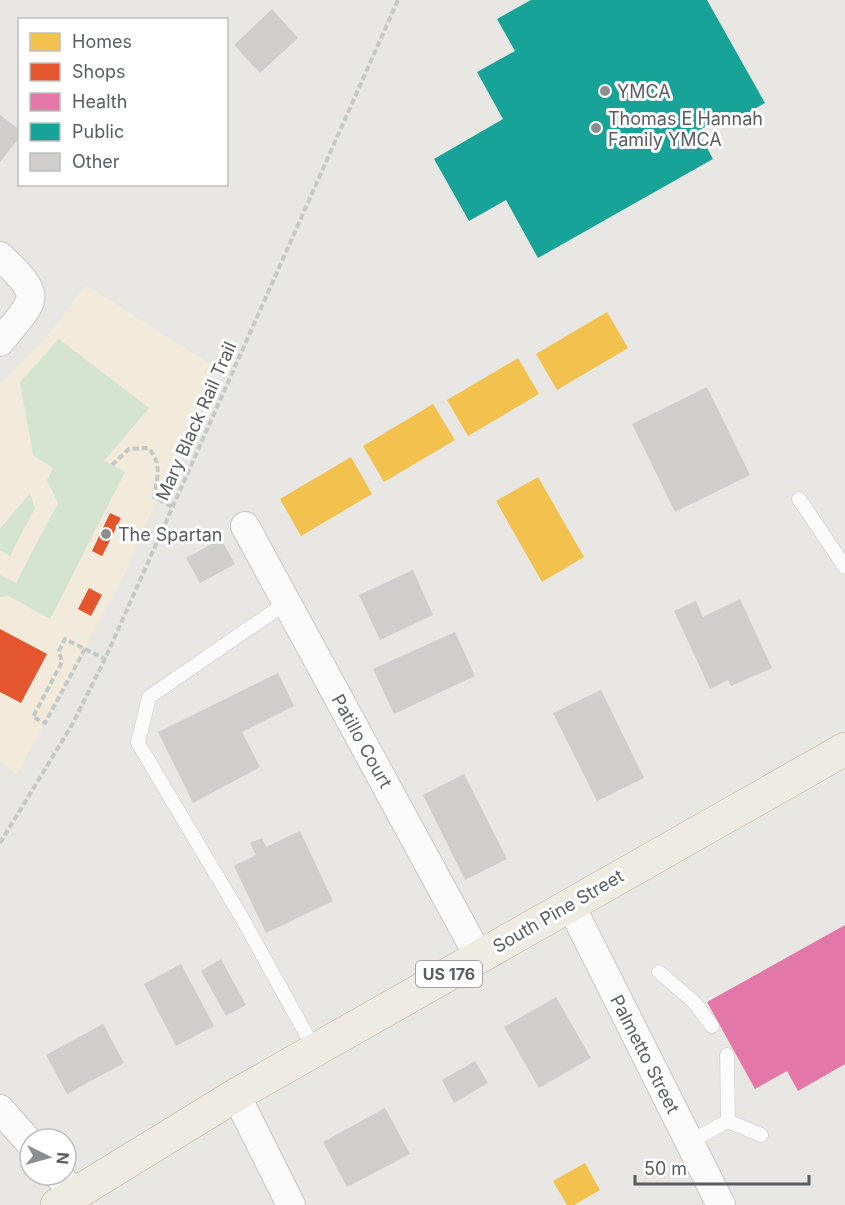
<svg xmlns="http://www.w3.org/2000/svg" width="845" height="1205" font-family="Inter,sans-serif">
  <rect width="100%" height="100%" fill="#e9e7e3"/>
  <path fill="#f2ebdc" d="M86 285 213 366 125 573 17 775 0 761V384L50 333Z"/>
  <path fill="#d4e4cf" d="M59 339 149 408 104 461 125 472 50 619 9 596 0 597V575L16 583 58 503 47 480 53 468 33 455 20 382Z
    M30 493 35 508 10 556 0 550V529Z"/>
  <path fill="#f2c14e" d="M607 312 628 348 557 390 536 354Z
    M518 358 539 394 468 436 447 400Z
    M433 404 455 440 384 482 363 446Z
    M351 457 372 494 301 536 280 499Z
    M538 477 584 557 542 582 496 501Z
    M585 1163 600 1190 574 1205H567L553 1181Z"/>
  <path fill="#e4572e" d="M110 513 121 518 102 556 92 551Z
    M89 588 102 595 91 616 78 609Z
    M0 629 47 654 21 703 0 692Z"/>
  <path fill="#e377a8" d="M845 925V1064L798 1091 787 1071 755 1089 707 1002Z"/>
  <path fill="#17a398" d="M531 0H707L765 103 727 125 722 117 698 131 713 159 538 258 506 200 469 221 434 159 503 119 477 72 515 51 497 19Z"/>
  <path fill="#cfcecc" d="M272 9 298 38 260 73 234 45Z
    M0 115 20 130V137L0 162Z
    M707 387 750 475 675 512 632 424Z
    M221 539 235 564 200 583 186 558Z
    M413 570 433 615 380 640 359 595Z
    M740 599 772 668 731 686 728 680 710 689 674 611 696 601 703 617Z
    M455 632 475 676 394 714 373 669Z
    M278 673 294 706 242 732 260 767 193 803 158 732Z
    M601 690 644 778 597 801 553 713Z
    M464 774 507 859 465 880 423 795Z
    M300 831 333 901 266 933 234 866 256 855 250 843 262 838 266 847Z
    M221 959 246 1005 226 1016 201 971Z
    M181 964 214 1026 176 1046 144 984Z
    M556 997 591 1058 539 1088 504 1027Z
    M103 1024 124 1063 67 1094 46 1055Z
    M475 1061 488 1083 454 1103 442 1080Z
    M385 1108 410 1154 347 1187 323 1142Z"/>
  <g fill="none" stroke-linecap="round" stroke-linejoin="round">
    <defs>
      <path id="service" d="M799 499 845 567
        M286 603 149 697 138 743 242 918 315 1050
        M659 972 694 1002 712 1026
        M727 1055 728 1121
        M689 1142 728 1121 761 1135"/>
      <path id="minor" d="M0 256C45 299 36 297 0 342
        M245 526 479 957
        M570 904 721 1205
        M236 1095 291 1205
        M0 1109 30 1143
        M58 1175 75 1194"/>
      <path id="trunk" d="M57 1205 236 1095 845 749"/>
    </defs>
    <use href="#service" stroke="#c5c6c5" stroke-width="15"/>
    <use href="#minor" stroke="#c5c6c5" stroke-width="30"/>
    <use href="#trunk" stroke="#bdac94" stroke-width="34"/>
    <path stroke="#c5c9c6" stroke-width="4" stroke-dasharray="6 3" stroke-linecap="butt" d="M112 465 129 449 148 448C163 464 157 477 154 497L173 507
      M85 649 45 723 33 717 62 662 59 651 65 639 105 659
      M0 843 72 725 105 659 398 0"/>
    <use href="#service" stroke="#fcfbfb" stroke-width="14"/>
    <use href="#minor" stroke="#fcfbfb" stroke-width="28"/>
    <use href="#trunk" stroke="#eeebe3" stroke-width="33"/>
  </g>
  <g fill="#8b8d8e" stroke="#fff" stroke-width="2">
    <circle cx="605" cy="91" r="6"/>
    <circle cx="596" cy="128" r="6"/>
    <circle cx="106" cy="534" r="6"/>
  </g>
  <g text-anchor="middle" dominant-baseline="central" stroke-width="6" stroke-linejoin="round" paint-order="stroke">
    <rect fill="#fff" stroke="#8b8e90" stroke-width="1.5" x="416" y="961" width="66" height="26" rx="4.5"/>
    <g font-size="16" font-weight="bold" fill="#595d60">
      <text x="449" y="974">US 176</text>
    </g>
    <g font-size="18" fill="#595d60" stroke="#fff" text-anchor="start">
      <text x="617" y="91">YMCA</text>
      <text x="608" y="118">Thomas E Hannah<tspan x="608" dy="21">Family YMCA</tspan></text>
      <text x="118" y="534">The Spartan</text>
    </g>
    <g font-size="18" fill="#595d60" stroke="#fff">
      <text transform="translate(196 421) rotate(-66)">Mary Black Rail Trail</text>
      <text transform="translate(362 741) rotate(61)">Patillo Court</text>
      <text transform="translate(558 911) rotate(-30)">South Pine Street</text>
      <text transform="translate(645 1054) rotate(63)">Palmetto Street</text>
    </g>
  </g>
  <rect x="18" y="18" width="210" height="168" fill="#ffffff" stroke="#bdbebf" stroke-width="1.5"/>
  <rect x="30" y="33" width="30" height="18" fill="#f2c14e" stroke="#bdbebf" stroke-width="1.5"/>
  <text x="72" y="48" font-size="18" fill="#595d60">Homes</text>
  <rect x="30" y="63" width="30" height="18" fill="#e4572e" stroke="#bdbebf" stroke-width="1.5"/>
  <text x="72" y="78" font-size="18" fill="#595d60">Shops</text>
  <rect x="30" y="93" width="30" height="18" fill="#e377a8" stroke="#bdbebf" stroke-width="1.5"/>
  <text x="72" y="108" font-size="18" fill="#595d60">Health</text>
  <rect x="30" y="123" width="30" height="18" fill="#17a398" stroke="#bdbebf" stroke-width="1.5"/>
  <text x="72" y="138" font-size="18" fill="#595d60">Public</text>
  <rect x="30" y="153" width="30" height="18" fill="#cfcecc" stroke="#bdbebf" stroke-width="1.5"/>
  <text x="72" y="168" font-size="18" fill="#595d60">Other</text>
  <g transform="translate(48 1157) rotate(95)"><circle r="28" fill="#ffffff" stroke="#bdbebf" stroke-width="1.5"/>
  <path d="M0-4.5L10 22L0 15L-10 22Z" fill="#8b8d8e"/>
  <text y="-9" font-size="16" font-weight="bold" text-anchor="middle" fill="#595d60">N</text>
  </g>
  <path d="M635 1175v9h174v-9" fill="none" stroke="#595d60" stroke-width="3"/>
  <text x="644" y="1175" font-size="18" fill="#595d60" stroke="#ffffff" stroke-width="4.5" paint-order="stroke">50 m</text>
</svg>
